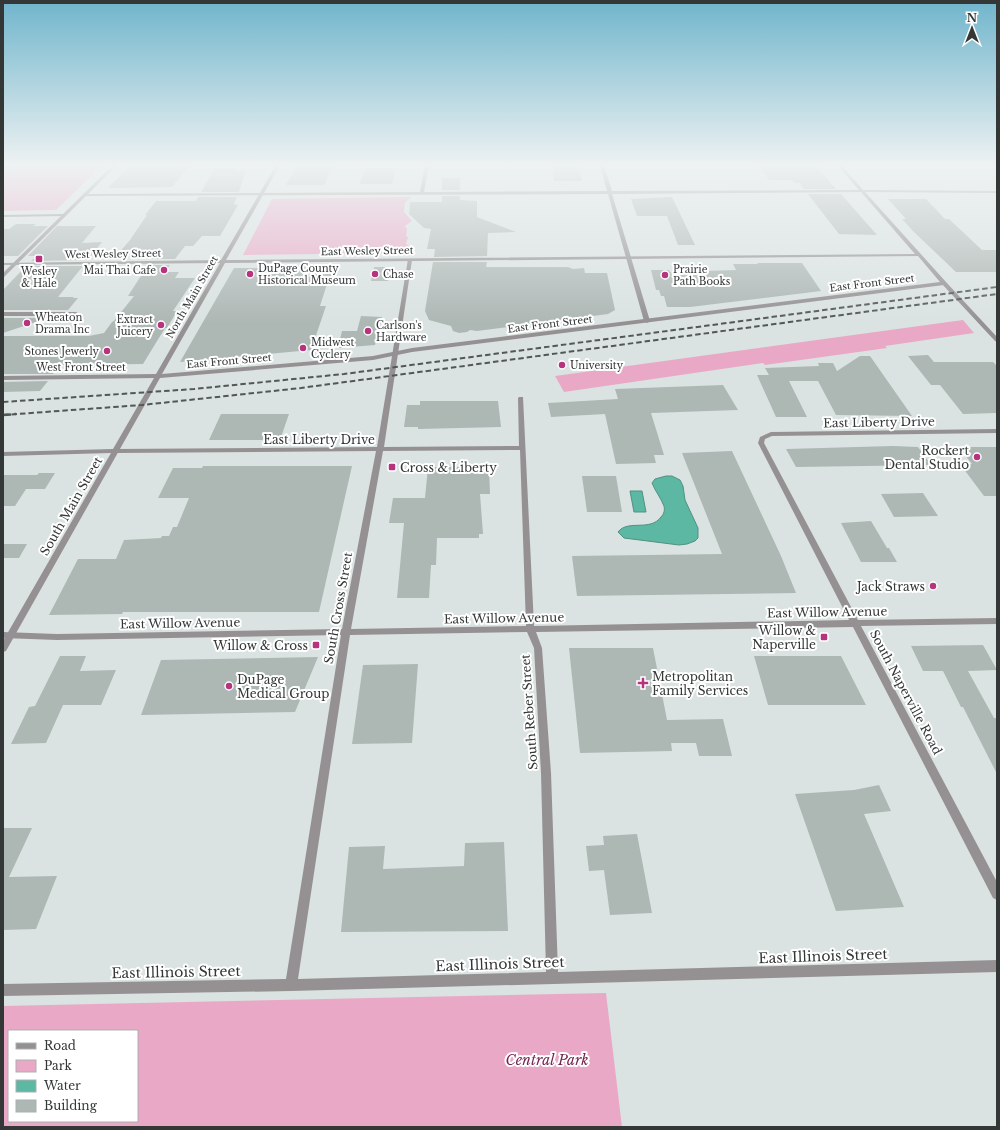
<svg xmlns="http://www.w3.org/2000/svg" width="1000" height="1130" font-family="'Libre Baskerville',serif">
  <rect width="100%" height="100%" fill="#dae3e1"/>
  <path fill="#e9a9c6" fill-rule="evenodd" d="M3 165H103L56 210 3 211Z
    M411 197 405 203 404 212 412 221 405 226 407 229 406 236 408 237 406 244 409 246 408 253 243 255 272 199Z
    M963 320 974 333 885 346 887 348 765 365 763 363 564 392 555 376Z
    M606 993 622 1127H3V1006ZM9 1031H137V1121H9Z"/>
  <path fill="#5cb7a3" stroke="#509182" d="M666 476H672L680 480 683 486 685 500 698 528V538L695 541 687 544 679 545 624 538 618 532C628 519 650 532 661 517 664 514 665 510 664 506 661 498 655 491 652 483L655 479Z
    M630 491H642L646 512H634Z"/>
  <path fill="#adb7b4" d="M130 165H190L172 187 108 188Z
    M297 165H333L325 184 323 185H286Z
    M758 165H815L836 189H804L800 183H794L792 180H769Z
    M553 166H578L582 181H554Z
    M365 168H397L392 184H360Z
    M214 169H236L235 171H246L239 192H201Z
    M442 178H460V190H442Z
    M808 194H841L877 235 839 234Z
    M442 196H460V200L477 201V217L516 232 488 233 487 256 434 257 435 249H427L431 229 424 228 409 214 410 202H442Z
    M198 197H237L234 204 238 205 220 236H202L193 246H185L175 259H152L156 254H118L130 240 147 215H145L156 201H196Z
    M672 197 695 245H678L667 216H637L631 199Z
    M888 199H926L945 219H949L982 250H997V272H956L914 232 902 219H906Z
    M16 224H36L33 226H48L18 256H3V229H9Z
    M57 226H96L82 243 102 242 88 260 31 261 37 256H28Z
    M433 262H487L486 267H568L573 269 584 268 585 273H607L615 310 608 314 477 331 470 330 467 332 459 333 453 331 451 326 429 320 425 311Z
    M757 263H802L821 291 690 307H667L664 296H661L659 290H656L651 270H669L670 272 736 270 733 264H758Z
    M148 265H170L165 272H179L175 278H195L173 311H177L167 328H165L143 364 60 365 53 374H3V336H89L104 333 112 322 114 321 134 296H128Z
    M26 266H83L58 297H74L73 298H78L68 310H3V290Z
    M282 266 339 267 334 281H328L320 306H326L311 350 180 362 234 268H281Z
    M374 267H391L388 281H371Z
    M361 316 382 317 375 345 338 348 342 331H357Z
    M3 318H48L3 333Z
    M928 355 934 362H993L997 366V413L963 414 940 385H931L908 356Z
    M860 356H870L912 416 836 415 818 381H789L807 417H776L757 375H769L765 368 819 366 818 363H833L837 371Z
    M3 381V382L48 381 40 391 3 392Z
    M723 385 738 410 651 413 664 455H654L656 463 616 464 605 414 551 417 548 403 618 399 615 389Z
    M420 401H498L501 427 418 429V427H404L407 405H420Z
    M221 414H289L280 440H209Z
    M893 446 918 447 931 465 796 467 786 449Z
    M962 447H997V496H984L960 464H972L961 450H964Z
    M732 451 781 556 796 593 577 596 572 556 722 554 682 453Z
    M203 466H352L319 612H123L122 614 49 615 78 559H116L124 540 161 538 162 536H169L173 527H177L189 498H158L173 468H202Z
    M428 467H489L490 494H480L483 534H479V538H437L436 565H431L429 598H397L404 523H389L393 498H425Z
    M39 473H55L45 489H26L15 506H3V475H37Z
    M582 476H616L622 512H587Z
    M923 493 938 516 894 517 881 494Z
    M871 521 887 548H889L897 562H861L841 523Z
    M3 544H27L19 558H3Z
    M983 645 997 670 968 671 994 718H997V774L963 707H961L943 671H923L911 646Z
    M569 648H653L667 720 723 719 732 756H699L696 743H671L672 751 580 753Z
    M60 656H86L80 671 116 670 101 705H63L46 743 11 744 29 707 35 706Z
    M754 656H841L866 705H768Z
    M318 657 295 712 141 715 161 660Z
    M418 664 412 743 352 744 363 665Z
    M879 785 891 811 864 814 904 907 836 911 795 794 854 790Z
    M3 828H32L9 877 57 876 36 929 3 930Z
    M637 834 652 913 610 915 604 870 589 871 586 846 604 845 603 836Z
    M504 842 508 931 341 932 349 847 385 846 383 869 464 866 465 843Z"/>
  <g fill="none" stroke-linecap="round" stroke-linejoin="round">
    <path fill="#959193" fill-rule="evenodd" d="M3 312H76L79 314 76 316H3Z"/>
    <path fill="#959193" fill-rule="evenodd" d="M113 165H117L88 194 420 192 425 165H429L424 192 607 191 600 165H604L612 191 859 190 837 165H841L864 191 862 192 612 194 650 321 647 323 644 321 608 194 86 196 3 278V273L61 216 3 217V215L63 214Z
      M408 259 412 260 384 447 519 446 518 398 519 397H523L534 626 849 620 758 443 760 437 771 432 997 429V433L772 436 765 439 764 443 858 620 997 618V624L861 626 997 882V900L993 898 853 627 536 632 542 648 551 773 558 972 997 960V972L291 991 3 996V984L286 979 341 635 57 640 3 638V632L57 634 342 629 376 451 116 453 113 451 116 449 377 447ZM520 450 526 626 351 629 383 451ZM527 632 534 648 541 773 546 972 298 979 350 635Z
      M942 282H946L997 337V342L995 341 942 284Z"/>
    <path fill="#959193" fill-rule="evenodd" d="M276 165H280L226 260 915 254 861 192V190L997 191V193L865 192 946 282V284L944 285 412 352 373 360 160 378 6 651 3 652V641L111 453 3 456V452L113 449 154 378 3 380V376L156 374 220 263 3 265V263L221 260ZM918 256 940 282 412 348 373 356 162 374 225 263Z"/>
    <path stroke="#525756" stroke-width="2" stroke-dasharray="5.5 3" stroke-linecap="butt" d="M3 402 194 389 344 374 997 287
      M3 415 142 405 301 388 997 294"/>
    <path stroke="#525756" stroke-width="2.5" stroke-dasharray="8 3.5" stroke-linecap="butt" d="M3 415 16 414"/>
  </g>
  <linearGradient id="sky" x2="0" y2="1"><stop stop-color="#70b5cc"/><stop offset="0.51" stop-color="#eef2f2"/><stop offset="1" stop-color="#eef2f2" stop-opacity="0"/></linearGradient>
  <rect width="1000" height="323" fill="url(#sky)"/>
  <g fill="#b6347d" stroke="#fff" stroke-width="1.5">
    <rect x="35" y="255" width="8" height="8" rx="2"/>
    <circle cx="164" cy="270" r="4"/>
    <circle cx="250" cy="274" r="4"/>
    <circle cx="375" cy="274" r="4"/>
    <circle cx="665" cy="275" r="4"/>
    <circle cx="27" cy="323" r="4"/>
    <circle cx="161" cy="325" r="4"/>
    <circle cx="368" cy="331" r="4"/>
    <circle cx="303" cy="348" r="4"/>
    <circle cx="107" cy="351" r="4"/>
    <circle cx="562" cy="365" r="4"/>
    <circle cx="977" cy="457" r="4"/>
    <rect x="388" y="463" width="8" height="8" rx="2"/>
    <circle cx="933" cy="586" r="4"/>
    <rect x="820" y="633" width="8" height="8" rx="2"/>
    <rect x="312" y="641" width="8" height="8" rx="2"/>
    <path d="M641 677h4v4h4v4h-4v4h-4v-4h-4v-4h4z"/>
    <circle cx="229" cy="686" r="4"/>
  </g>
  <g text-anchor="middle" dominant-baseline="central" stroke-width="4" stroke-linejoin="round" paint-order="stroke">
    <g font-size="10" fill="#333736" stroke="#fff">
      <text transform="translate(367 251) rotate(-1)">East Wesley Street</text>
      <text transform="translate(113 254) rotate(-1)">West Wesley Street</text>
      <text transform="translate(872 283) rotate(-7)">East Front Street</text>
      <text transform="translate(192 297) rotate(-60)">North Main Street</text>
      <text transform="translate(550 324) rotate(-7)">East Front Street</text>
      <text transform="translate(229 361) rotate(-5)">East Front Street</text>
      <text x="81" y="367">West Front Street</text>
    </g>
    <g font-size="10" fill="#333736" stroke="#fff" text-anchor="start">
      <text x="258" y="268">DuPage County<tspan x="258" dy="12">Historical Museum</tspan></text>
      <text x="673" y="269">Prairie<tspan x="673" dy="12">Path Books</tspan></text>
      <text x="156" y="270" text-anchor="end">Mai Thai Cafe</text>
      <text x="39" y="271" text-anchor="middle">Wesley<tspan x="39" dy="12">&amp; Hale</tspan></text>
      <text x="383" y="274">Chase</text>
      <text x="35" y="317">Wheaton<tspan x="35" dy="12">Drama Inc</tspan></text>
      <text x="153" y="319" text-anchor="end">Extract<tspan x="153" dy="12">Juicery</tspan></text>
      <text x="376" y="325">Carlson's<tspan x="376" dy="12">Hardware</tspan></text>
      <text x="311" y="342">Midwest<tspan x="311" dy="12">Cyclery</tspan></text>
      <text x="99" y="351" text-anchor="end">Stones Jewerly</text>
      <text x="570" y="365">University</text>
    </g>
    <g font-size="12" fill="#333736" stroke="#fff">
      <text transform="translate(879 422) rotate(-1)">East Liberty Drive</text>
      <text x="319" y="439">East Liberty Drive</text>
      <text transform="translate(71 506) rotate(-60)">South Main Street</text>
      <text transform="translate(338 608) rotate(-80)">South Cross Street</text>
      <text transform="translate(827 612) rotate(-1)">East Willow Avenue</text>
      <text transform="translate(504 618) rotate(-1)">East Willow Avenue</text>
      <text transform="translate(180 623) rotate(-1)">East Willow Avenue</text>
      <text transform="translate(906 692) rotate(62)">South Naperville Road</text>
      <text transform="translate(529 712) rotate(-94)">South Reber Street</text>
    </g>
    <g font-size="12" fill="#333736" stroke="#fff" text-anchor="end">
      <text x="969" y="450">Rockert<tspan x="969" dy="14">Dental Studio</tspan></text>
      <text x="400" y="467" text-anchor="start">Cross &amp; Liberty</text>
      <text x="925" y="586">Jack Straws</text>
      <text x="816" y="630">Willow &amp;<tspan x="816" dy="14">Naperville</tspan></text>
      <text x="308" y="645">Willow &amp; Cross</text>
      <text x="652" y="676" text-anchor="start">Metropolitan<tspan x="652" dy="14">Family Services</tspan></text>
      <text x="237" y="679" text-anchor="start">DuPage<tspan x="237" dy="14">Medical Group</tspan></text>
    </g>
    <g font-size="14" fill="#333736" stroke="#fff">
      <text transform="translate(823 956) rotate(-2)">East Illinois Street</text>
      <text transform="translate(500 964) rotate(-2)">East Illinois Street</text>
      <text transform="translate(176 972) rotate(-1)">East Illinois Street</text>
    </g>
    <g font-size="14" font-style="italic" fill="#752551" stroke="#fff">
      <text x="547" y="1060">Central Park</text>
    </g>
  </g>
  <rect width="1000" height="1130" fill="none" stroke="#333736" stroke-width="8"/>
  <rect x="8" y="1030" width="130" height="92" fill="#ffffff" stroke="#adafaf"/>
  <rect x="16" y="1043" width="20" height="6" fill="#959193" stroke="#adafaf"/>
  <text x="44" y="1050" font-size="12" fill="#333736">Road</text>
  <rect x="16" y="1060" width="20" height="12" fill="#e9a9c6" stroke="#adafaf"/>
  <text x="44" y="1070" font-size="12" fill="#333736">Park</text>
  <rect x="16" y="1080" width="20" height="12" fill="#5cb7a3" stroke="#adafaf"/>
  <text x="44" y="1090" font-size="12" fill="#333736">Water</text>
  <rect x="16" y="1100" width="20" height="12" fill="#adb7b4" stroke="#adafaf"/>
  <text x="44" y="1110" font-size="12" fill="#333736">Building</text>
  <g transform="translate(972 28)" stroke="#ffffff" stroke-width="3" paint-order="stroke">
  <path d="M0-3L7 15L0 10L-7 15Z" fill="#333736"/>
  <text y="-6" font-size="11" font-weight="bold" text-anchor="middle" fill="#333736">N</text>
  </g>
</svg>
